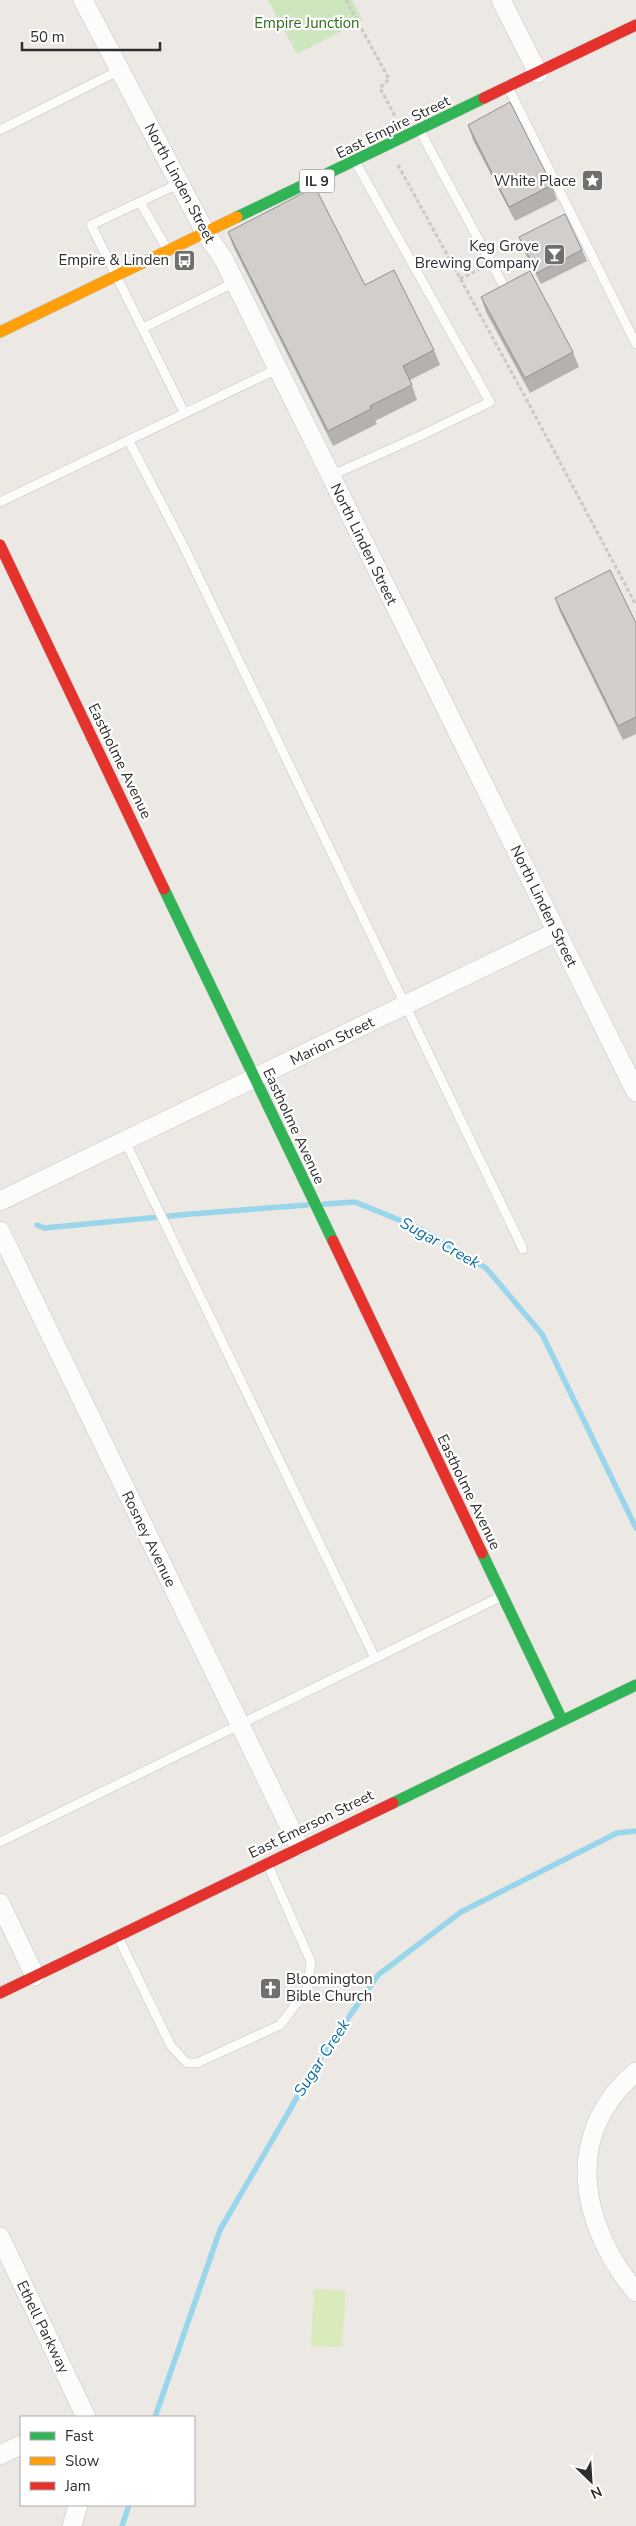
<svg xmlns="http://www.w3.org/2000/svg" width="636" height="2526" font-family="'Nunito Sans',sans-serif">
  <rect width="100%" height="100%" fill="#ece8e4"/>
  <path fill="#cee6be" d="M268 0H352L363 20 297 54Z"/>
  <path fill="#d9eabb" d="M314 2289 346 2291 342 2347 311 2346Z"/>
  <g fill="none" stroke-linecap="round" stroke-linejoin="round">
    <path stroke="#99d6ec" stroke-width="5.5" d="M324 1204 355 1202 419 1228 486 1268 542 1334 636 1528
      M37 1225 44 1228 191 1214 307 1205
      M155 2417 220 2230 317 2063 378 1975 461 1912 617 1833 636 1831
      M122 2526 129 2505"/>
    <defs>
      <path id="lane" d="M509 89 636 344
        M0 130 120 70
        M420 131 507 292
        M180 183 91 225 184 412
        M140 202 167 249
        M143 328 235 282
        M129 441 184 547 523 1249
        M330 476 422 435 490 402 356 163
        M0 502 277 369
        M125 1141 375 1658
        M0 1842 500 1597
        M118 1937 171 2046 187 2063H197L280 2025 307 1990 311 1962 268 1865"/>
      <path id="street" d="M83 0 206 234 223 258 636 1092
        M501 0 538 73
        M0 1201 556 932
        M0 1231 299 1846
        M0 1903 35 1976
        M636 2072C562 2135 580 2224 636 2292
        M0 2237 86 2417
        M0 2455 21 2445
        M72 2526 78 2505"/>
      <path id="fast" d="M237 217 484 98
        M164 889 333 1241
        M482 1553 562 1720
        M393 1803 636 1685"/>
      <path id="slow" d="M0 332 237 217"/>
      <path id="jam" d="M484 98 636 25
        M0 545 164 889
        M333 1241 482 1553
        M0 1993 393 1803"/>
    </defs>
    <use href="#lane" stroke="#c5c4c5" stroke-width="10"/>
    <use href="#street" stroke="#c5c4c5" stroke-width="20"/>
    <use href="#fast" stroke="#c5c4c5" stroke-width="12"/>
    <use href="#slow" stroke="#c5c4c5" stroke-width="12"/>
    <use href="#jam" stroke="#c5c4c5" stroke-width="12"/>
    <path stroke="#c9c9c8" stroke-width="3" stroke-dasharray="4 2.5" stroke-linecap="butt" d="M346 0 389 79 380 88 395 116
      M398 165 529 404 636 605
      M460 279 480 269"/>
    <use href="#lane" stroke="#fcfcfb" stroke-width="9"/>
    <use href="#street" stroke="#fcfcfb" stroke-width="19"/>
    <use href="#fast" stroke="#30b455" stroke-width="11"/>
    <use href="#slow" stroke="#ff9f0a" stroke-width="11"/>
    <use href="#jam" stroke="#e5322d" stroke-width="11"/>
  </g>
  <path fill="#b4b1af" d="M468 125 552 185 557 200 515 221 473 140Z
    M228 232 365 285 434 350 440 365 410 380 417 400 375 421 377 424 333 446 233 246Z
    M519 237 582 250 587 261 541 284 523 249Z
    M481 297 573 352 579 367 530 393 486 312Z
    M555 598 636 623V734L623 740 560 612Z"/>
  <path fill="#d1cecb" stroke="#92908e" d="M510 102 552 185 509 207 468 125Z
    M315 187 365 285 394 270 434 350 403 366 412 385 370 406 371 409 328 431 228 232Z
    M565 214 582 250 537 273 519 237Z
    M530 271 573 352 525 378 481 297Z
    M610 570 636 623V717L618 726 555 598Z"/>
  <defs>
    <symbol id="sight-square" viewBox="-11 -11 22 22"><rect x="-9" y="-9" width="18" height="18" rx="4" fill="#706f6e" stroke="#fff"/><path d="M0-6L1.8-2.2L6-1.7L2.9 1.2L3.7 5.4L0 3.3L-3.7 5.4L-2.9 1.2L-6-1.7L-1.8-2.2Z" fill="#fff"/></symbol>
    <symbol id="bar-square" viewBox="-11 -11 22 22"><rect x="-9" y="-9" width="18" height="18" rx="4" fill="#706f6e" stroke="#fff"/><path d="M-6-5H6L.8 .8V4.5H3.5V6h-7V4.5H-.8V.8Z" fill="#fff"/></symbol>
    <symbol id="bus-square" viewBox="-11 -11 22 22"><rect x="-9" y="-9" width="18" height="18" rx="4" fill="#706f6e" stroke="#fff"/><path d="M-5-6H5V4H4V6H2V4H-2V6H-4V4H-5ZM-3.5-4V0h7V-4ZM-3.5 1.2v1.5H-2V1.2ZM2 1.2v1.5H3.5V1.2Z" fill="#fff"/></symbol>
    <symbol id="church-square" viewBox="-11 -11 22 22"><rect x="-9" y="-9" width="18" height="18" rx="4" fill="#706f6e" stroke="#fff"/><path d="M-1.2-6h2.4v3.5h3.3v2.4h-3.3V6h-2.4V-.1h-3.3v-2.4h3.3Z" fill="#fff"/></symbol>
  </defs>
  <g fill-rule="evenodd">
    <use href="#sight-square" x="580" y="168" width="25" height="25"/>
    <use href="#bar-square" x="542" y="242" width="25" height="25"/>
    <use href="#bus-square" x="172" y="248" width="25" height="25"/>
    <use href="#church-square" x="258" y="1976" width="25" height="25"/>
  </g>
  <g text-anchor="middle" dominant-baseline="central" stroke-width="4.5" stroke-linejoin="round" paint-order="stroke">
    <rect fill="#fff" stroke="#6d6d6d" stroke-width="1" x="299.5" y="169.5" width="35" height="23" rx="4"/>
    <g font-size="14" font-weight="bold" fill="#2e2e2e">
      <text x="317" y="181">IL 9</text>
    </g>
    <g font-size="15" fill="#2c6e1b" stroke="#fff">
      <text x="307" y="23">Empire Junction</text>
    </g>
    <g font-size="15" fill="#2e2e2e" stroke="#fff">
      <text transform="translate(393 127) rotate(-26)">East Empire Street</text>
      <text transform="translate(180 183) rotate(62)">North Linden Street</text>
      <text transform="translate(364 544) rotate(64)">North Linden Street</text>
      <text transform="translate(120 761) rotate(64)">Eastholme Avenue</text>
      <text transform="translate(544 906) rotate(64)">North Linden Street</text>
      <text transform="translate(332 1041) rotate(-26)">Marion Street</text>
      <text transform="translate(294 1126) rotate(65)">Eastholme Avenue</text>
      <text transform="translate(469 1492) rotate(64)">Eastholme Avenue</text>
      <text transform="translate(149 1539) rotate(64)">Rosney Avenue</text>
      <text transform="translate(311 1824) rotate(-26)">East Emerson Street</text>
      <text transform="translate(43 2327) rotate(64)">Ethell Parkway</text>
    </g>
    <g font-size="15" fill="#2e2e2e" stroke="#fff" text-anchor="end">
      <text x="576" y="181">White Place</text>
      <text x="539" y="246">Keg Grove<tspan x="539" dy="17">Brewing Company</tspan></text>
      <text x="169" y="260">Empire &amp; Linden</text>
      <text x="286" y="1979" text-anchor="start">Bloomington<tspan x="286" dy="17">Bible Church</tspan></text>
    </g>
    <g font-size="16" font-style="italic" fill="#0d6fa3" stroke="#fff">
      <text transform="translate(440 1243) rotate(29)">Sugar Creek</text>
      <text transform="translate(322 2058) rotate(-57)">Sugar Creek</text>
    </g>
  </g>
  <rect x="20" y="2416" width="175" height="90" fill="#ffffff" stroke="#ababab"/>
  <rect x="30" y="2432" width="25" height="8" fill="#30b455" stroke="#ababab"/>
  <text x="65" y="2441" font-size="15" fill="#2e2e2e">Fast</text>
  <rect x="30" y="2457" width="25" height="8" fill="#ff9f0a" stroke="#ababab"/>
  <text x="65" y="2466" font-size="15" fill="#2e2e2e">Slow</text>
  <rect x="30" y="2482" width="25" height="8" fill="#e5322d" stroke="#ababab"/>
  <text x="65" y="2491" font-size="15" fill="#2e2e2e">Jam</text>
  <g transform="translate(591 2481) rotate(155)" stroke="#ffffff" stroke-width="4" paint-order="stroke">
  <path d="M0-4L9 19L0 12L-9 19Z" fill="#2e2e2e"/>
  <text y="-8" font-size="14" font-weight="bold" text-anchor="middle" fill="#2e2e2e">N</text>
  </g>
  <path d="M22 42v8h138v-8" fill="none" stroke="#2e2e2e" stroke-width="2.5"/>
  <text x="30" y="42" font-size="15" fill="#2e2e2e" stroke="#ffffff" stroke-width="4" paint-order="stroke">50 m</text>
</svg>
